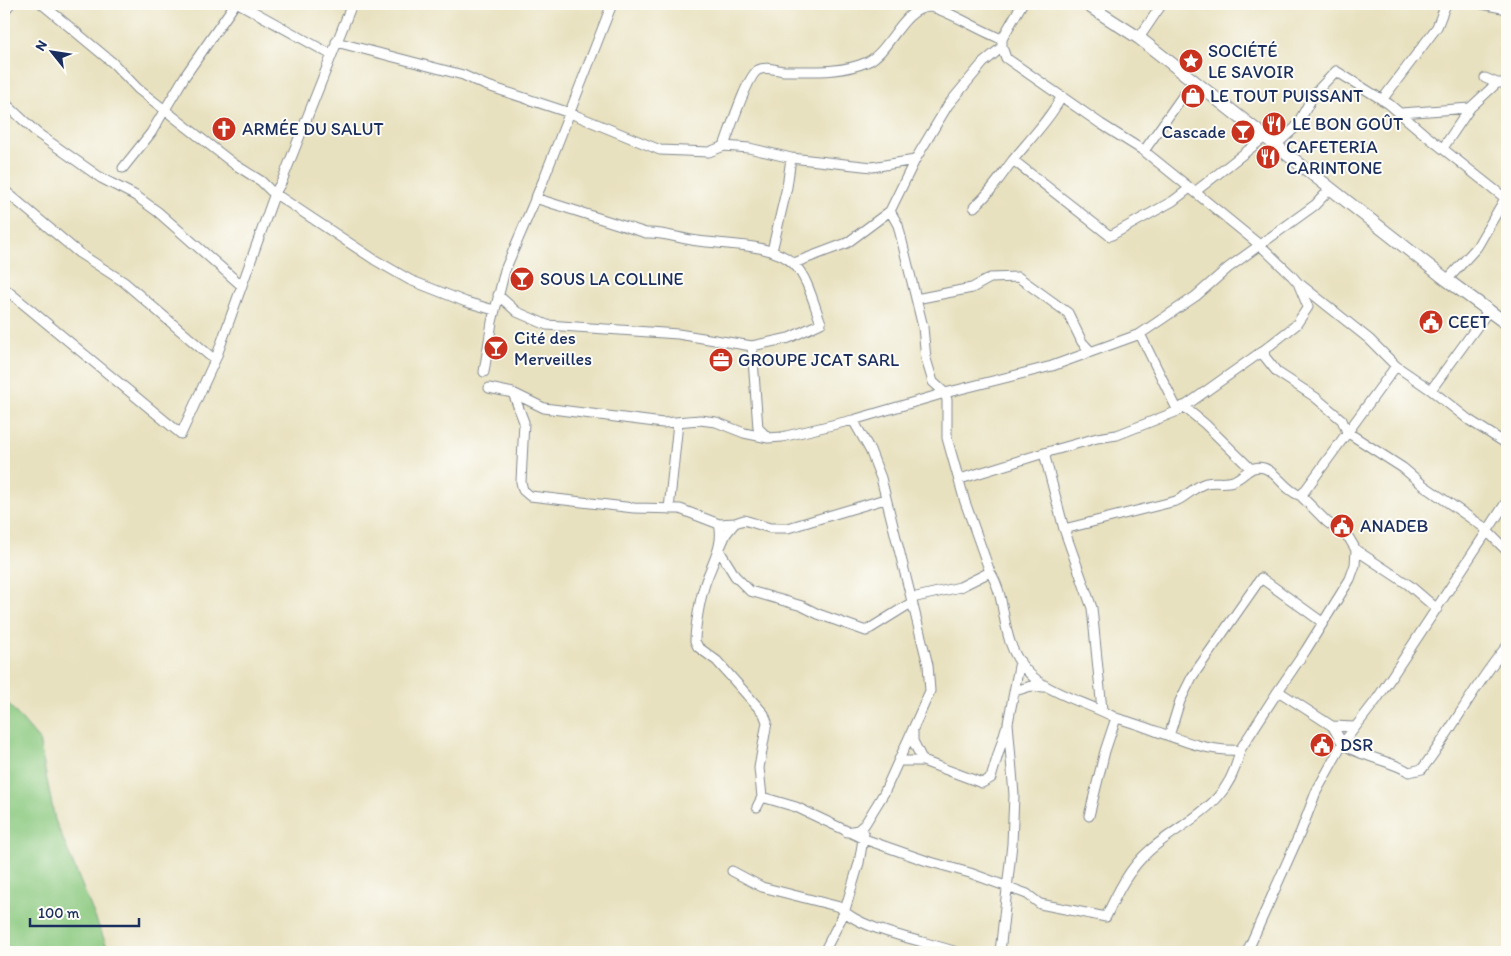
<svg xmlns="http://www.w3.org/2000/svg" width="1511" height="956" font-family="Itim,sans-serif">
  <rect width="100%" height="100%" fill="#fdfcf7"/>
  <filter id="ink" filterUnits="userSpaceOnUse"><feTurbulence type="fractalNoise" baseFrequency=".02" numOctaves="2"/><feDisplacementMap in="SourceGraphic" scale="10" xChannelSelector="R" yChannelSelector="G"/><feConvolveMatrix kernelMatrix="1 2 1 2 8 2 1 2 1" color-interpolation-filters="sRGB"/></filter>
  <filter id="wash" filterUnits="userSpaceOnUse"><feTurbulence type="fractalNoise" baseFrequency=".0096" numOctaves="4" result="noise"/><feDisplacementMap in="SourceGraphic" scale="20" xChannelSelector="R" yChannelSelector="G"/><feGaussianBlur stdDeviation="1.12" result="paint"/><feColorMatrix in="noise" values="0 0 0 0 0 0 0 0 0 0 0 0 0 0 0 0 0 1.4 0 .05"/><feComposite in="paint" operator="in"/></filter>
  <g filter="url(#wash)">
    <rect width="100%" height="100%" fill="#e8e1bf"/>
    <path fill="#8bc980" stroke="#537c6f" d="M4 699 39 740 55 820 107 946 103 952H4Z"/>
  </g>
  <g filter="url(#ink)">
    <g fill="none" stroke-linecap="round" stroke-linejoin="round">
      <defs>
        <path id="minor" d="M42 4 113 63 138 89 234 164 261 181 271 191 375 260 410 280 466 302 494 310
          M240 4 330 54
          M1482 4 1507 9
          M4 12 10 4
          M1139 38 1162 4
          M336 42 463 75 485 85 570 113 660 150 709 152 724 146 749 148 791 158 872 167 915 160
          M1002 47 1006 58 1101 124 1144 151 1194 80
          M1485 78 1497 83H1507
          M1382 100 1437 27 1446 4
          M4 102 37 133 101 178 136 196 158 212 241 285
          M1401 113 1470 108
          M1276 145 1296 127 1314 94 1336 71 1389 104 1423 133 1505 198
          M724 146C729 133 747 76 758 70 766 66 776 70 784 71 812 71 842 73 867 62 890 52 902 8 929 7 942 7 984 33 1002 39
          M1443 148 1470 108 1497 83
          M1013 160 1110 236 1173 201 1190 188 1144 151
          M123 168 151 133 185 76 235 4
          M1190 188 1261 246 1292 276 1298 283 1308 307 1296 325 1264 350 1265 357 1277 372 1315 397 1342 420 1347 432 1403 468 1423 485 1482 526 1507 551
          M4 190 79 253 124 282 210 356 216 358 275 193 282 181 352 4
          M1196 191 1265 137
          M974 207C990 194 1000 177 1013 160 1030 139 1049 120 1062 96
          M890 211 898 225 923 327 926 359 933 382 945 393 947 400V438L965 502 990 572
          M772 251 787 187 791 158
          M794 263 847 243 890 211 915 160 948 105 983 63 1002 47V39L1022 4
          M1447 280 1477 247 1507 195
          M1300 284 1369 339 1396 366 1431 390 1489 310
          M4 288 181 434 216 358
          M498 295 517 312 547 325 678 334 752 346 789 338 821 323C814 305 808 278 794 264 773 243 726 245 698 241 680 239 664 232 646 233L535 198
          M916 299 972 288 990 278 1018 277 1068 313 1082 342 1091 352
          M1140 334 1178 411
          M752 346 758 428 768 438 782 437 853 420 945 393 1052 366 1140 334 1196 296 1228 268 1315 205 1331 188
          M484 372 492 322 505 270 543 181 612 4
          M489 388 513 393 544 408 663 423 700 420 716 422 744 433 768 438
          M1431 390 1469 420 1507 444
          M513 393 524 422 521 482 523 490 530 496 634 508 680 509 719 524C725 546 710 566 704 587 700 600 695 627 695 641L698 647 717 661 764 714 767 722 759 768 762 797
          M1183 406 1205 424 1250 468
          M960 479 1044 453
          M669 509 678 423
          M735 523 726 534 719 550 735 576 750 591 802 606 818 614 866 631 911 603
          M719 524 735 523 744 520 770 528H788L885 499
          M1064 529 1176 501C1187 496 1194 487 1206 483 1214 481 1225 484 1233 481 1245 477 1249 464 1264 468 1277 472 1284 490 1301 496
          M1356 550 1409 585 1437 609
          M912 598 960 587 990 572C1004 594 1002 618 1010 642 1027 693 1076 696 1116 718
          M1015 691 1031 686 1044 687
          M1102 710 1092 608 1064 529 1044 453 1097 438 1117 435 1178 411 1264 350
          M1332 726C1336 731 1339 739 1343 743 1356 756 1391 760 1409 772L1422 769C1453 730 1475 683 1507 646
          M1355 727 1332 726 1278 691 1306 650 1350 579 1355 565 1356 550 1349 538 1327 522 1301 496 1396 366
          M913 732V741L923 761
          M1169 736 1180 701 1192 677 1261 578 1322 622
          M899 761H923L982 783 991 778 1006 728
          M757 807 762 797 796 807 864 839 927 861 970 873 1027 894 1040 904 1106 917C1117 893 1129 868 1150 850 1189 817 1229 807 1240 750
          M1089 816 1105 751 1116 718C1156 728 1198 753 1240 750L1278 691
          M847 832 858 830 865 824 884 793 930 691 928 665 881 478 870 450 853 420
          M732 871 762 887 840 907C858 930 927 941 956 952
          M824 952 844 913 859 863 864 833
          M1000 952 1012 844 1014 795 1008 723 1020 661
          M1247 952 1301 831 1316 792 1343 743 1377 699 1507 501"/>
        <path id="highway" d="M1086 4 1139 38 1447 280 1507 324"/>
      </defs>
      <use href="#minor" stroke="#82888e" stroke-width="11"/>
      <use href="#highway" stroke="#82888e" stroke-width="14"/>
      <use href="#minor" stroke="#fff" stroke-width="9"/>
      <use href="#highway" stroke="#fff" stroke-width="12"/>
    </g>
  </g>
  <defs>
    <symbol id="sight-disc" viewBox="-11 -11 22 22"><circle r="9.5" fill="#c8321e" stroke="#fdfcf7"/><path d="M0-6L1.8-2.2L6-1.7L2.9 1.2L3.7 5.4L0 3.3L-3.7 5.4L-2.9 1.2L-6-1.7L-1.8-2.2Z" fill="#fff"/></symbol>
    <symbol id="shop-disc" viewBox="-11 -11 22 22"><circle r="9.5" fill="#c8321e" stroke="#fdfcf7"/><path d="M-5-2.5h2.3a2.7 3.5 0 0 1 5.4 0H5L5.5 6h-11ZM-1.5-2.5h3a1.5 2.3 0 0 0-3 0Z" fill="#fff"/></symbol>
    <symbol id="restaurant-disc" viewBox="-11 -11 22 22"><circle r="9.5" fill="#c8321e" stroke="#fdfcf7"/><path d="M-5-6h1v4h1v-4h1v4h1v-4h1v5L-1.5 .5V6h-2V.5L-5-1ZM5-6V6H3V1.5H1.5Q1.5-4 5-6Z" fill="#fff"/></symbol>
    <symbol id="church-disc" viewBox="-11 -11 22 22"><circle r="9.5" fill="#c8321e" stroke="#fdfcf7"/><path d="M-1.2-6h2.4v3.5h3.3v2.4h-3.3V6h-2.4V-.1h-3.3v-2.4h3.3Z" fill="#fff"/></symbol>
    <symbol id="bar-disc" viewBox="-11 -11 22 22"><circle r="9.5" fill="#c8321e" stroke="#fdfcf7"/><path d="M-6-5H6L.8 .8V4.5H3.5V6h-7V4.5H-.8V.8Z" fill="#fff"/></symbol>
    <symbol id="civic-disc" viewBox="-11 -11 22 22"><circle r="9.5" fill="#c8321e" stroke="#fdfcf7"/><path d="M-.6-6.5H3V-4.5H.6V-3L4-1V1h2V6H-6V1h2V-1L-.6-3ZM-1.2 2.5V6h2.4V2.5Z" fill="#fff"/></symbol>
    <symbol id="office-disc" viewBox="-11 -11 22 22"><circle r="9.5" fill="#c8321e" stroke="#fdfcf7"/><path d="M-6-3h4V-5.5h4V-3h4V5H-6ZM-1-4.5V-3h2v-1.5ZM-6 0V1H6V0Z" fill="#fff"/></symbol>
  </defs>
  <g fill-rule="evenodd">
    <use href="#sight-disc" x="1177" y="47" width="28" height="28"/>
    <use href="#shop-disc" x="1179" y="82" width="28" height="28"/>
    <use href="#restaurant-disc" x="1260" y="110" width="28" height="28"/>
    <use href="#church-disc" x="210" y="115" width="28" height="28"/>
    <use href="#bar-disc" x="1229" y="118" width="28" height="28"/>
    <use href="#restaurant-disc" x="1254" y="143" width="28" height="28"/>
    <use href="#bar-disc" x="508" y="265" width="28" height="28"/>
    <use href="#civic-disc" x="1417" y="308" width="28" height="28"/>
    <use href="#bar-disc" x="482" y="334" width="28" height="28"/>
    <use href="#office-disc" x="707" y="346" width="28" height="28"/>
    <use href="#civic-disc" x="1328" y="512" width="28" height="28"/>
    <use href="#civic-disc" x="1308" y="731" width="28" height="28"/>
  </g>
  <g text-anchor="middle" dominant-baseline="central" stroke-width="4" stroke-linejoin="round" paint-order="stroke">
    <g font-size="18" fill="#1b2f5e" stroke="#fdfcf7" text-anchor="start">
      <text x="1208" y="51">SOCIÉTÉ<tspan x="1208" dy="21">LE SAVOIR</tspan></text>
      <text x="1210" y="96">LE TOUT PUISSANT</text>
      <text x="1292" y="124">LE BON GOÛT</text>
      <text x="242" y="129">ARMÉE DU SALUT</text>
      <text x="1226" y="132" text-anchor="end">Cascade</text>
      <text x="1286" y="147">CAFETERIA<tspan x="1286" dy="21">CARINTONE</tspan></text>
      <text x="540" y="279">SOUS LA COLLINE</text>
      <text x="1448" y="322">CEET</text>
      <text x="514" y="338">Cité des<tspan x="514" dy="21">Merveilles</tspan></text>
      <text x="738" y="360">GROUPE JCAT SARL</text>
      <text x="1360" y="526">ANADEB</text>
      <text x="1340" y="745">DSR</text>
    </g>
  </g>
  <rect width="1511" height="956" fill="none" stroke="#fdfcf7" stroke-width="20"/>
  <g transform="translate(52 52) rotate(300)" stroke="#fdfcf7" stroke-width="4" paint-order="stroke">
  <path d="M0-4L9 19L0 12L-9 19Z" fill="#1b2f5e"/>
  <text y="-8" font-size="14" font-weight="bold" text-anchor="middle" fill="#1b2f5e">N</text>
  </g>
  <path d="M30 918v8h109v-8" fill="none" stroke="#1b2f5e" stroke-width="2.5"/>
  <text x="38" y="918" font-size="15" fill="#1b2f5e" stroke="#fdfcf7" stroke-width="4" paint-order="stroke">100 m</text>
</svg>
